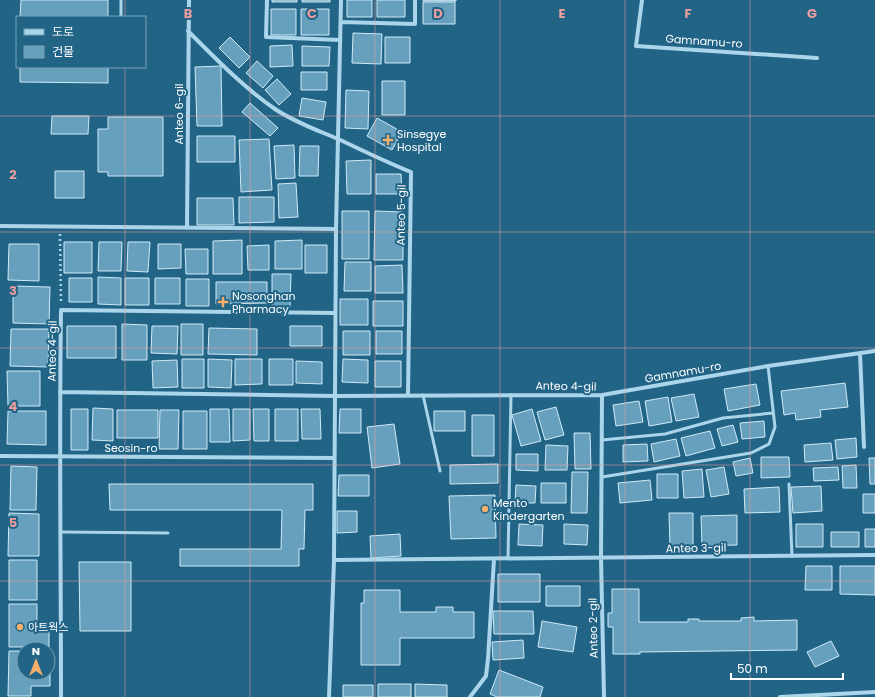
<svg xmlns="http://www.w3.org/2000/svg" width="875" height="697" font-family="Poppins,'Noto Sans KR',sans-serif">
  <rect width="100%" height="100%" fill="#216486"/>
  <path fill="#67a0bc" stroke="#cfeaf7" d="M21 0H108V17H20Z
    M272 0H297V2H272Z
    M302 0H330V2H302Z
    M347 0H372V17H347Z
    M377 0H405V17H377Z
    M423 0H456V1H423Z
    M423 2H455V24H423Z
    M271 9H296V35H271Z
    M301 9H329V35H301Z
    M353 33 382 34 381 64 352 63Z
    M230 37 250 57 239 68 219 48Z
    M385 37H410V63H385Z
    M292 45 293 66 270 67V46Z
    M302 46 330 47 329 66H302Z
    M257 61 273 76 263 88 246 73Z
    M221 66 222 126H197L195 67Z
    M20 67H108V83L20 82Z
    M301 72H327V90H301Z
    M277 79 291 94 279 105 265 90Z
    M382 81H405V115H382Z
    M346 90 369 91 368 129 345 128Z
    M302 98 326 102 323 120 299 116Z
    M250 103 278 128 270 136 242 112Z
    M52 116H89L88 134H51Z
    M108 117H163V176H108V172H98V129H108Z
    M377 118 402 132 392 150 367 136Z
    M197 136H235V162H197Z
    M269 139 272 190 241 192 239 140Z
    M294 145 295 178 276 179 274 146Z
    M300 146H319L318 176H299Z
    M371 160V194H347L346 161Z
    M55 171H84V198H55Z
    M376 174H401L402 194H376Z
    M296 183 298 217 279 218 278 184Z
    M239 197H274V222L239 223Z
    M197 198H233L234 225H197Z
    M342 211H369V259H342Z
    M375 211 403 212V260H374Z
    M242 240V274H213V241Z
    M302 240V269H275V241Z
    M64 242H92V273H64Z
    M99 242H122L121 271H98Z
    M128 242H150L148 272 127 271Z
    M9 244H39V281L8 280Z
    M158 244H181V268L158 269Z
    M269 245V270H248L247 246Z
    M305 245H327V273H305Z
    M185 249H208V274H186Z
    M345 262H371V291H344Z
    M402 265 403 293H375V266Z
    M272 274H291L290 307 272 306Z
    M98 277 121 278V305L98 304Z
    M69 278H92V302H69Z
    M125 278H149V305H125Z
    M155 278H180V304H155Z
    M186 279H209V306H186Z
    M216 282H267V303L216 304Z
    M13 286 50 287 49 324 13 323Z
    M340 299H368V325H340Z
    M373 301H403V326H373Z
    M122 324 147 325V360H122Z
    M181 324H203V355H181Z
    M67 326H116V358H67Z
    M152 326H178L177 354 151 353Z
    M290 326H322V346H290Z
    M209 328 257 329V355L208 354Z
    M11 329H49L48 367 10 366Z
    M343 331H370V355H343Z
    M376 331H402V354H376Z
    M182 359H204V388H182Z
    M208 359 232 360 231 388 208 387Z
    M235 359H262V384L235 385Z
    M269 359H293V385H269Z
    M343 359 368 360V383L342 382Z
    M177 360 178 387 153 388 152 361Z
    M296 361 322 362V384L296 383Z
    M375 361H401V387H375Z
    M7 371H40V406H8Z
    M845 383 848 407 820 410 821 417 796 420 795 413 784 415 781 391Z
    M756 384 760 405 728 411 724 389Z
    M694 394 699 417 676 421 671 398Z
    M668 397 672 422 649 426 645 401Z
    M639 401 643 422 616 426 613 405Z
    M556 407 564 435 545 440 537 412Z
    M93 408 113 409V441L92 440Z
    M71 409H88V450H71Z
    M210 409H229L230 442H210Z
    M233 409H250V440L233 441Z
    M253 409H269V441H254Z
    M275 409H298V441H275Z
    M301 409H320L321 439H302Z
    M340 409H361V433H339Z
    M532 409 541 441 521 446 512 415Z
    M117 410H158V438H117Z
    M160 410H179L178 449H159Z
    M8 411H46V445L7 444Z
    M183 411H207V449H183Z
    M434 411H465V431H434Z
    M472 415H494V456H472Z
    M764 421 765 437 742 439 740 423Z
    M394 424 400 464 372 468 367 427Z
    M733 425 738 442 722 446 717 429Z
    M710 431 715 448 686 456 681 438Z
    M574 433H590L591 469H575Z
    M856 438 857 457 837 459 835 440Z
    M676 439 680 456 654 462 651 444Z
    M831 443 833 460 805 462 804 445Z
    M647 444 648 461 623 462V445Z
    M546 445 568 446 567 470H545Z
    M516 454H538V471L516 470Z
    M761 457H789L790 477 761 478Z
    M750 458 753 473 736 476 733 462Z
    M869 458H875V484H870Z
    M498 464V483L450 484V465Z
    M856 465 857 488H843L842 466Z
    M11 466 37 467 36 510H10Z
    M724 467 729 494 711 497 706 470Z
    M838 467 839 480 814 481 813 468Z
    M702 469 704 497 684 498 682 471Z
    M572 472H588L587 513H571Z
    M657 474H678V498H657Z
    M339 475H369V496H338Z
    M650 480 652 500 620 503 618 483Z
    M541 483H566V503H541Z
    M109 484H313V510H305L304 549H299V566H180V549H281L282 510H110Z
    M516 485 536 486 535 503H515Z
    M821 486 822 511 793 513 791 487Z
    M779 487 780 512 745 513 744 489Z
    M863 494H875V513H863Z
    M495 495 496 538 451 539 449 496Z
    M337 511H357V532L337 533Z
    M9 513 39 514V556H8Z
    M669 513H693V547L670 548Z
    M737 515V545L702 546 701 516Z
    M519 524 543 525 542 546 518 545Z
    M564 524 588 525 587 545 564 544Z
    M796 524H823V547H796Z
    M865 529H875V547H865Z
    M831 532H859V547H831Z
    M400 534 401 556 371 558 370 536Z
    M9 560H37V600H9Z
    M79 562H131V631H80Z
    M806 566H832V590H805Z
    M840 566H875V595L840 594Z
    M498 574H540V602H498Z
    M546 586H580V606H546Z
    M612 589H639V622H688V619H699V621H741V618L754 617V621L797 620V650L640 652V654H613V627H608V613H612Z
    M364 590H400V612H436V607H453V612H474V638H400V665H361V603H364Z
    M9 604H37V626H49V647H9Z
    M493 611H533L534 634H494Z
    M542 621 577 627 573 652 538 647Z
    M523 640 524 658 493 660 492 642Z
    M831 641 839 656 815 667 807 652Z
    M9 651H24V673H48V671H50V686H31V696H8Z
    M499 670 543 687 540 697H497L490 694Z
    M378 684H411V697H378Z
    M415 684 447 685V697H415Z
    M343 685H373V697H343Z"/>
  <g fill="none" stroke-linecap="round" stroke-linejoin="round">
    <path stroke="#abd5ea" stroke-width="2.5" stroke-dasharray="2 3" stroke-linecap="butt" d="M60 234 61 301"/>
    <path stroke="#abd5ea" stroke-width="3" d="M121 0V17
      M423 395 440 471
      M602 440 665 434 723 418 773 413
      M602 477 751 453 769 444 775 427 768 366
      M789 484 792 556
      M61 532 168 533
      M508 559 511 395"/>
    <path stroke="#abd5ea" stroke-width="4" d="M267 0 266 37 340 40
      M642 0 636 46 817 58
      M341 22 415 24V0
      M188 31C216 59 243 87 275 109 294 122 317 130 338 139 362 150 386 162 411 172L408 395
      M0 226 336 229
      M187 228 189 0
      M860 353 864 447
      M60 392 335 396 602 395 768 366 875 351
      M602 395 601 558 604 697
      M0 456 334 458
      M334 560 875 555
      M61 697C61 568 59 439 61 310L335 313
      M329 697 334 560 336 229 341 0
      M470 697 486 676 488 659 494 559
      M780 697 875 692"/>
  </g>
  <path fill="none" stroke="#ed9e9e" stroke-width="1" stroke-opacity="0.55" d="M125 0V17M250 0V697M375 0V697M500 0V697M625 0V697M750 0V697M125 67V697M0 116H875M0 232H875M0 348H875M0 465H875M0 581H875"/>
  <g fill="#f6b06d" stroke="#216486" stroke-width="1.5">
    <path d="M386 134h4v4h4v4h-4v4h-4v-4h-4v-4h4z"/>
    <path d="M221 296h4v4h4v4h-4v4h-4v-4h-4v-4h4z"/>
    <circle cx="485" cy="509" r="4"/>
    <circle cx="20" cy="627" r="4"/>
  </g>
  <g text-anchor="middle" dominant-baseline="central" stroke-width="4" stroke-linejoin="round" paint-order="stroke">
    <g font-size="11" fill="#fff" stroke="#216486">
      <text transform="translate(704 41) rotate(4)">Gamnamu-ro</text>
      <text transform="translate(179 114) rotate(-90)">Anteo 6-gil</text>
      <text transform="translate(401 215) rotate(-89)">Anteo 5-gil</text>
      <text transform="translate(52 351) rotate(-89)">Anteo 4-gil</text>
      <text transform="translate(683 372) rotate(-10)">Gamnamu-ro</text>
      <text transform="translate(566 386) rotate(1)">Anteo 4-gil</text>
      <text x="131" y="448">Seosin-ro</text>
      <text transform="translate(696 548) rotate(-1)">Anteo 3-gil</text>
      <text transform="translate(593 628) rotate(-91)">Anteo 2-gil</text>
    </g>
    <g font-size="11" fill="#fff" stroke="#216486" text-anchor="start">
      <text x="397" y="134">Sinsegye<tspan x="397" dy="13">Hospital</tspan></text>
      <text x="232" y="296">Nosonghan<tspan x="232" dy="13">Pharmacy</tspan></text>
      <text x="493" y="503">Mento<tspan x="493" dy="13">Kindergarten</tspan></text>
      <text x="28" y="627">아트웍스</text>
    </g>
  </g>
  <g font-size="13" text-anchor="middle" font-weight="bold" fill="#ed9e9e" stroke="#216486" stroke-width="4" stroke-linejoin="round" paint-order="stroke">
    <text x="188" y="18">B</text>
    <text x="312" y="18">C</text>
    <text x="438" y="18">D</text>
    <text x="562" y="18">E</text>
    <text x="688" y="18">F</text>
    <text x="812" y="18">G</text>
    <text x="13" y="179">2</text>
    <text x="13" y="295">3</text>
    <text x="13" y="411">4</text>
    <text x="13" y="527">5</text>
  </g>
  <rect x="16" y="16" width="130" height="52" fill="#216486" stroke="#7aa2b6"/>
  <rect x="24" y="29" width="20" height="6" fill="#abd5ea" stroke="#7aa2b6"/>
  <text x="52" y="36" font-size="12" fill="#ffffff">도로</text>
  <rect x="24" y="46" width="20" height="12" fill="#67a0bc" stroke="#7aa2b6"/>
  <text x="52" y="56" font-size="12" fill="#ffffff">건물</text>
  <g transform="translate(36 661)"><circle r="19" fill="#216486" stroke="#7aa2b6"/>
  <path d="M0-3L7 15L0 10L-7 15Z" fill="#f6b06d"/>
  <text y="-6" font-size="11" font-weight="bold" text-anchor="middle" fill="#ffffff">N</text>
  </g>
  <path d="M731 673v6h112v-6" fill="none" stroke="#ffffff" stroke-width="2"/>
  <text x="737" y="673" font-size="12" fill="#ffffff" stroke="#216486" stroke-width="3" paint-order="stroke">50 m</text>
</svg>
